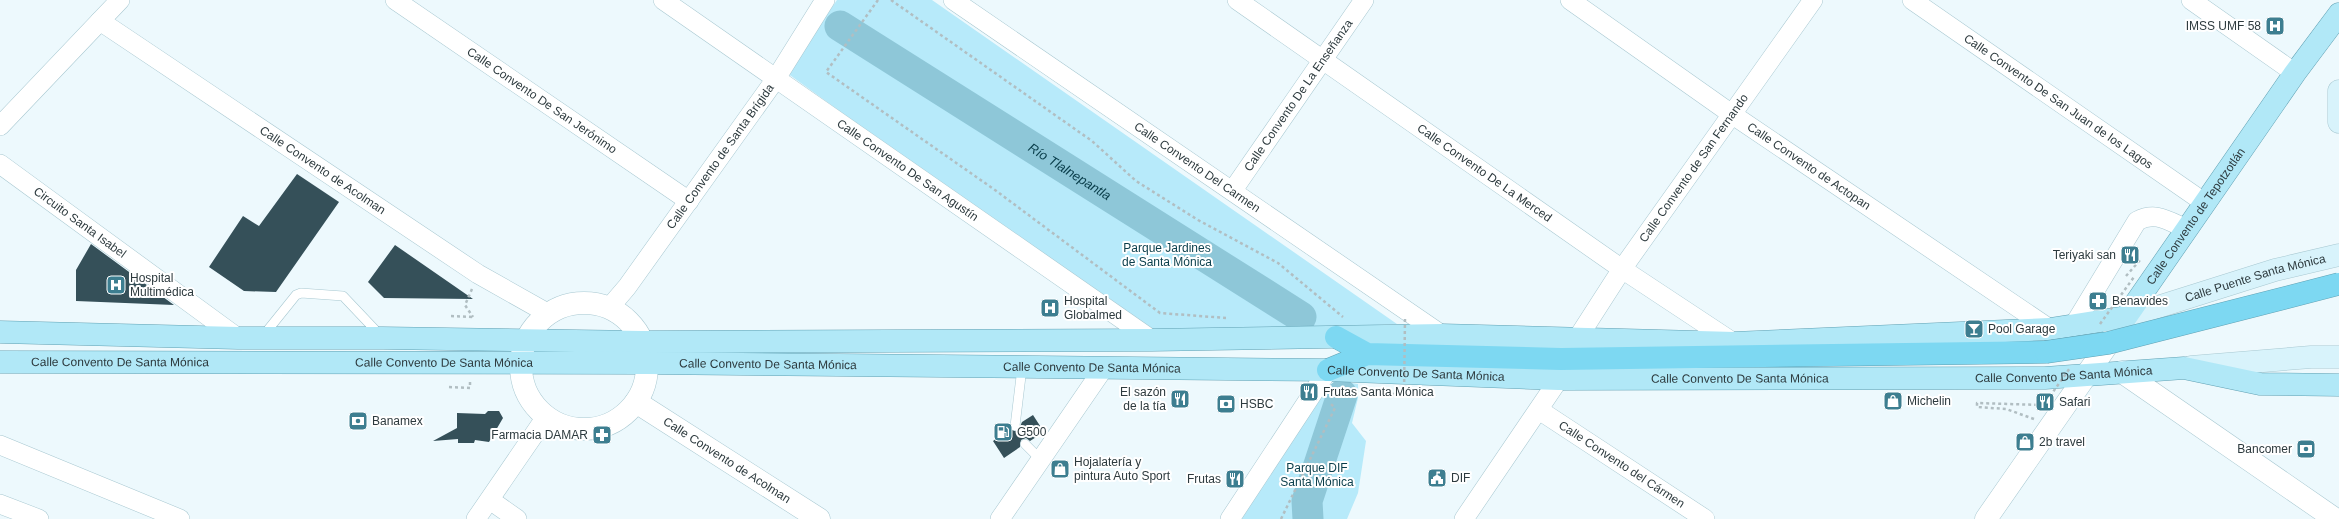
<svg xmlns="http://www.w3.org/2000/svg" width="2339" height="519" font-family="Helvetica,sans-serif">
  <rect width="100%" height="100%" fill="#edf9fd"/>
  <path fill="#b7eafa" d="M837 0H932L1397 324 1151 336 787 73Z
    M1338 381 1358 384V398L1352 423 1366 441 1358 493 1347 519H1234L1323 389Z"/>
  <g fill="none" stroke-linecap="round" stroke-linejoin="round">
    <g stroke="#8ec7d8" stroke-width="31">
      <path id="s1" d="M840 26 1301 317"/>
      <path d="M1308 519 1307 501 1342 395"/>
    </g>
  </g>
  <path fill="#355059" d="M297 174 339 202 276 292 244 291 209 267 243 216 259 226Z
    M91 244 174 305 76 301V270Z
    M395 245 473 299 384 298 368 282Z
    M488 411H499L503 418 489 442 475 440 474 443H458V439L433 441 457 428V413L485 414Z
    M1033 415 1044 432 1030 441 1026 438 1021 440 1020 447 1004 458 993 441 1010 429 1018 431 1022 422Z"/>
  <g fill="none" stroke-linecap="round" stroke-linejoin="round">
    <defs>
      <path id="service" d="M263 336 296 295 301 293 343 296 380 335
        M1015 426 1022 368
        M1025 444 1041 460"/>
      <g id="minor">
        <path id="s2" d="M395 0 689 201"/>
        <path id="s3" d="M663 0 1152 340"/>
        <path id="s4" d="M953 0 1442 335"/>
        <path id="s5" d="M1237 0 1622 269 1734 343"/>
        <path id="s6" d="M1570 0 1733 115 2050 329"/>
        <path id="s7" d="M1912 0 2205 203"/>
        <path d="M2191 0 2295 73"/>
        <path id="s8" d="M100 21 478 274 549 314"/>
        <path d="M0 126 120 0"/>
        <path id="s9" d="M0 164 238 338"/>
        <path id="s10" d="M1233 190 1364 0"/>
        <path id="s11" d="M609 308 627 287 775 80 825 0"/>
        <path d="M2074 325 2137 221C2156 211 2168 221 2187 229"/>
        <path id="s12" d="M1577 339 1622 269 1813 0"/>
        <path id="s13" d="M1539 410 1705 519"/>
        <path d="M0 445 180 519"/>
        <path d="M490 500 517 519"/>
        <path d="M0 504 39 519"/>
        <path d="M476 519 546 417"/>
        <path d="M1000 519 1103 369"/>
        <path d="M1230 519 1328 370"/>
        <path d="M1464 519 1559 379"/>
      </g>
      <g id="tertiary">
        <circle cx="584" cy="366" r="63"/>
        <path d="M2122 372 2335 519"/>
        <path id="s14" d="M636 402 819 519"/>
        <path d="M1986 519 2117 331"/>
      </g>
      <g id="secondary">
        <path d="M2339 91V122"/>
        <path id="s15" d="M2126 317 2275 270 2339 255"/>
        <path d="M2191 367 2311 357H2339"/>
      </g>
      <g id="primary">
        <path id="s16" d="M0 332 238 338H383L642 342 1152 340 1442 335 1734 343 2050 329 2126 317 2295 73 2339 14"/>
        <path id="s17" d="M0 362 647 363 1328 370 1559 379 2045 378 2184 368 2260 384 2339 385"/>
      </g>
      <path id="motorway" d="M1336 337 1367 354
        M1328 370 1367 354 1561 359 2046 352"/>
    </defs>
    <use href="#service" stroke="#a8c8d1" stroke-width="10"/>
    <use href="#minor" stroke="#a8c8d1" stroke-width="20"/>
    <use href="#tertiary" stroke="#a8c8d1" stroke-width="23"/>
    <use href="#secondary" stroke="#a8c8d1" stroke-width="23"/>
    <use href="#primary" stroke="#61a1b3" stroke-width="23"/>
    <use href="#motorway" stroke="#61a1b3" stroke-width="23"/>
    <path stroke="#b1bec2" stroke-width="2.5" stroke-dasharray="3 3" stroke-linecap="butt" d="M878 0 826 72 995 190 1160 313 1226 318
      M891 0 1092 141 1136 181 1198 220 1278 263 1343 317
      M2126 276 2141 259
      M472 289 465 305 473 317
      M451 316 473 317
      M449 387 470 388V382
      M1367 390 1366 394H1404
      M2034 419 2006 409 1977 407V403L2041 405
      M1281 519 1335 408 1329 402"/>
    <use href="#service" stroke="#fff" stroke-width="9"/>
    <use href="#minor" stroke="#fff" stroke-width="19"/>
    <use href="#tertiary" stroke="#fff" stroke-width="22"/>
    <use href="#secondary" stroke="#d8f3fb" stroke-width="22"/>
    <use href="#primary" stroke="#b1e8f7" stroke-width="22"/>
    <use href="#motorway" stroke="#7dd8f2" stroke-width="22"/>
    <defs>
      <path id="motorway-bridge" d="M2046 352 2108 343 2339 284"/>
    </defs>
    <use href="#motorway-bridge" stroke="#61a1b3" stroke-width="23" stroke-linecap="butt"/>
    <path stroke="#b1bec2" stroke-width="2.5" stroke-dasharray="3 3" stroke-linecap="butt" d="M2100 324 2134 277
      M1404 394 1405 319
      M2043 406 2070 368"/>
    <use href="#motorway-bridge" stroke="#7dd8f2" stroke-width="22"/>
  </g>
  <defs>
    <symbol id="hospital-square" viewBox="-11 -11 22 22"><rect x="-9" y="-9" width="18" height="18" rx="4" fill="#3d7e90" stroke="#fff"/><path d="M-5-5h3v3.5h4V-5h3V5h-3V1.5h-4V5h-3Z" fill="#fff"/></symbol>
    <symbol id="restaurant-square" viewBox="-11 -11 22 22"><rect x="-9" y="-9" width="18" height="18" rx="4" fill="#3d7e90" stroke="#fff"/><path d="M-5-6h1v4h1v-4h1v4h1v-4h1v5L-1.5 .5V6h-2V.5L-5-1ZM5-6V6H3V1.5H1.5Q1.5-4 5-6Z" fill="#fff"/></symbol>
    <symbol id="pharmacy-square" viewBox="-11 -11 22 22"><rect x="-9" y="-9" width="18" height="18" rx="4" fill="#3d7e90" stroke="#fff"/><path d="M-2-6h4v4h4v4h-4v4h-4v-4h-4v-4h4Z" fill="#fff"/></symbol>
    <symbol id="bar-square" viewBox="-11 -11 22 22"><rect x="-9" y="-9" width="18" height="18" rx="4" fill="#3d7e90" stroke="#fff"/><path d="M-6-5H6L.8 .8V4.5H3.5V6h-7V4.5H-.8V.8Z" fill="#fff"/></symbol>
    <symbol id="shop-square" viewBox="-11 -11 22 22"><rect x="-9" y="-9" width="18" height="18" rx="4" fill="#3d7e90" stroke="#fff"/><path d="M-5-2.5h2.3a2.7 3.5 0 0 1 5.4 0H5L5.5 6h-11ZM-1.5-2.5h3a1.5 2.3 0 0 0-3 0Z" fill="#fff"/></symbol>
    <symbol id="bank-square" viewBox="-11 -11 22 22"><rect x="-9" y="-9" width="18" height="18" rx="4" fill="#3d7e90" stroke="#fff"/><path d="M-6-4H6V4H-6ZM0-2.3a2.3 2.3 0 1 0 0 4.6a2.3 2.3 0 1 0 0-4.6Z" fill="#fff"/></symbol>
    <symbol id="fuel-square" viewBox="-11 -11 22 22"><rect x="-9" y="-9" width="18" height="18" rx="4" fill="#3d7e90" stroke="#fff"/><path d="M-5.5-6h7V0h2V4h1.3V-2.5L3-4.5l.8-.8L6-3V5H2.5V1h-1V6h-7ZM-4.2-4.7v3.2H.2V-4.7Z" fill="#fff"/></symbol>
    <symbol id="civic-square" viewBox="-11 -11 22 22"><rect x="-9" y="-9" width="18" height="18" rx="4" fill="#3d7e90" stroke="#fff"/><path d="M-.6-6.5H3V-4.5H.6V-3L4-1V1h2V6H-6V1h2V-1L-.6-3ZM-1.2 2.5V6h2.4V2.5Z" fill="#fff"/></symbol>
  </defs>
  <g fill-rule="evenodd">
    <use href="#hospital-square" x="2264" y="15" width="22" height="22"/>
    <use href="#restaurant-square" x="2119" y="244" width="22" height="22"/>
    <use href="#hospital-square" x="105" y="274" width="22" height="22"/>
    <use href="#pharmacy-square" x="2087" y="290" width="22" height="22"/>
    <use href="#hospital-square" x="1039" y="297" width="22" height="22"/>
    <use href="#bar-square" x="1963" y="318" width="22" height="22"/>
    <use href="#restaurant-square" x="1298" y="381" width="22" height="22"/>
    <use href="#restaurant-square" x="1169" y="388" width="22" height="22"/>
    <use href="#shop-square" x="1882" y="390" width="22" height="22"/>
    <use href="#restaurant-square" x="2034" y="391" width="22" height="22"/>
    <use href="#bank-square" x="1215" y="393" width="22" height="22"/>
    <use href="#bank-square" x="347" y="410" width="22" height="22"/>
    <use href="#fuel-square" x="992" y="421" width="22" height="22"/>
    <use href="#pharmacy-square" x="591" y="424" width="22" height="22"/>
    <use href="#shop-square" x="2014" y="431" width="22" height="22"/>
    <use href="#bank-square" x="2295" y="438" width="22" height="22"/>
    <use href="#shop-square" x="1049" y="458" width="22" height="22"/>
    <use href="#civic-square" x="1426" y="467" width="22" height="22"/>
    <use href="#restaurant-square" x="1224" y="468" width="22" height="22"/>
  </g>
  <g text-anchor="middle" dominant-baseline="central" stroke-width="4" stroke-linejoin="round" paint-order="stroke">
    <g font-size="12" fill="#2d3a3e" stroke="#fff" text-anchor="start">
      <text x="2261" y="26" text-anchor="end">IMSS UMF 58</text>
      <text x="2116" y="255" text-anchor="end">Teriyaki san</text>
      <text x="130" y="278">Hospital<tspan x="130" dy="14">Multimédica</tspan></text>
      <text x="1064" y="301">Hospital<tspan x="1064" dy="14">Globalmed</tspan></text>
      <text x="2112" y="301">Benavides</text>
      <text x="1988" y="329">Pool Garage</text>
      <text x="1166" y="392" text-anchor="end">El sazón<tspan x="1166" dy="14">de la tía</tspan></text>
      <text x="1323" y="392">Frutas Santa Mónica</text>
      <text x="1907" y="401">Michelin</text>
      <text x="2059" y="402">Safari</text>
      <text x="1240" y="404">HSBC</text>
      <text x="372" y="421">Banamex</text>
      <text x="1017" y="432">G500</text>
      <text x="588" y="435" text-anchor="end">Farmacia DAMAR</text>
      <text x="2039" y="442">2b travel</text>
      <text x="2292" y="449" text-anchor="end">Bancomer</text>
      <text x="1074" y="462">Hojalatería y<tspan x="1074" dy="14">pintura Auto Sport</tspan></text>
      <text x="1451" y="478">DIF</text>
      <text x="1221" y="479" text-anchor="end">Frutas</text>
    </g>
    <g font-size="12" fill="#2d3a3e" stroke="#fff">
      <text stroke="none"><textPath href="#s10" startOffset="115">Calle Convento De La Enseñanza</textPath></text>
      <text stroke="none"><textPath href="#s2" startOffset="178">Calle Convento De San Jerónimo</textPath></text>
      <text stroke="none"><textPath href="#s7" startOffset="178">Calle Convento De San Juan de los Lagos</textPath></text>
      <text stroke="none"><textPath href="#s11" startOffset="188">Calle Convento de Santa Brígida</textPath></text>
      <text stroke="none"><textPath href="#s6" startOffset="291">Calle Convento de Actopan</textPath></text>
      <text stroke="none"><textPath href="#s4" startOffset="296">Calle Convento Del Carmen</textPath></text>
      <text stroke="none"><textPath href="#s12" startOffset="207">Calle Convento de San Fernando</textPath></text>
      <text stroke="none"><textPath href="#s8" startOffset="268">Calle Convento de Acolman</textPath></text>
      <text stroke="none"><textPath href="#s3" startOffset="298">Calle Convento De San Agustín</textPath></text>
      <text stroke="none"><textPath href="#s5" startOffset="302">Calle Convento De La Merced</textPath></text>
      <text stroke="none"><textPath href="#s16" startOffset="2250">Calle Convento de Tepotzotlán</textPath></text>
      <text stroke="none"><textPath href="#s9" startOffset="99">Circuito Santa Isabel</textPath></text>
      <text stroke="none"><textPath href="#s15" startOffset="135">Calle Puente Santa Mónica</textPath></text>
      <text stroke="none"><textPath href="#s17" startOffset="120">Calle Convento De Santa Mónica</textPath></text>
      <text stroke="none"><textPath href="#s17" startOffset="444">Calle Convento De Santa Mónica</textPath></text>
      <text stroke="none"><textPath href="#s17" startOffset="768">Calle Convento De Santa Mónica</textPath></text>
      <text stroke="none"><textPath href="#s17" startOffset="1092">Calle Convento De Santa Mónica</textPath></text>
      <text stroke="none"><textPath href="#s17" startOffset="1416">Calle Convento De Santa Mónica</textPath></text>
      <text stroke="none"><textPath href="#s17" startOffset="2064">Calle Convento De Santa Mónica</textPath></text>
      <text stroke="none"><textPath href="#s17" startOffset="1740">Calle Convento De Santa Mónica</textPath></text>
      <text stroke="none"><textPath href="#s14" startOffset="108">Calle Convento de Acolman</textPath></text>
      <text stroke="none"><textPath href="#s13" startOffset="99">Calle Convento del Cármen</textPath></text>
    </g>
    <g font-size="12" fill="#0a3e4b" stroke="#fff">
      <text x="1167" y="248">Parque Jardines<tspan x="1167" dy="14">de Santa Mónica</tspan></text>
      <text x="1317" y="468">Parque DIF<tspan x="1317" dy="14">Santa Mónica</tspan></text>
    </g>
    <g font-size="13" font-style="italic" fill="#0c404d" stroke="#fff">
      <text stroke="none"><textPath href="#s1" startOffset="272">Río Tlalnepantla</textPath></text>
    </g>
  </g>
</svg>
